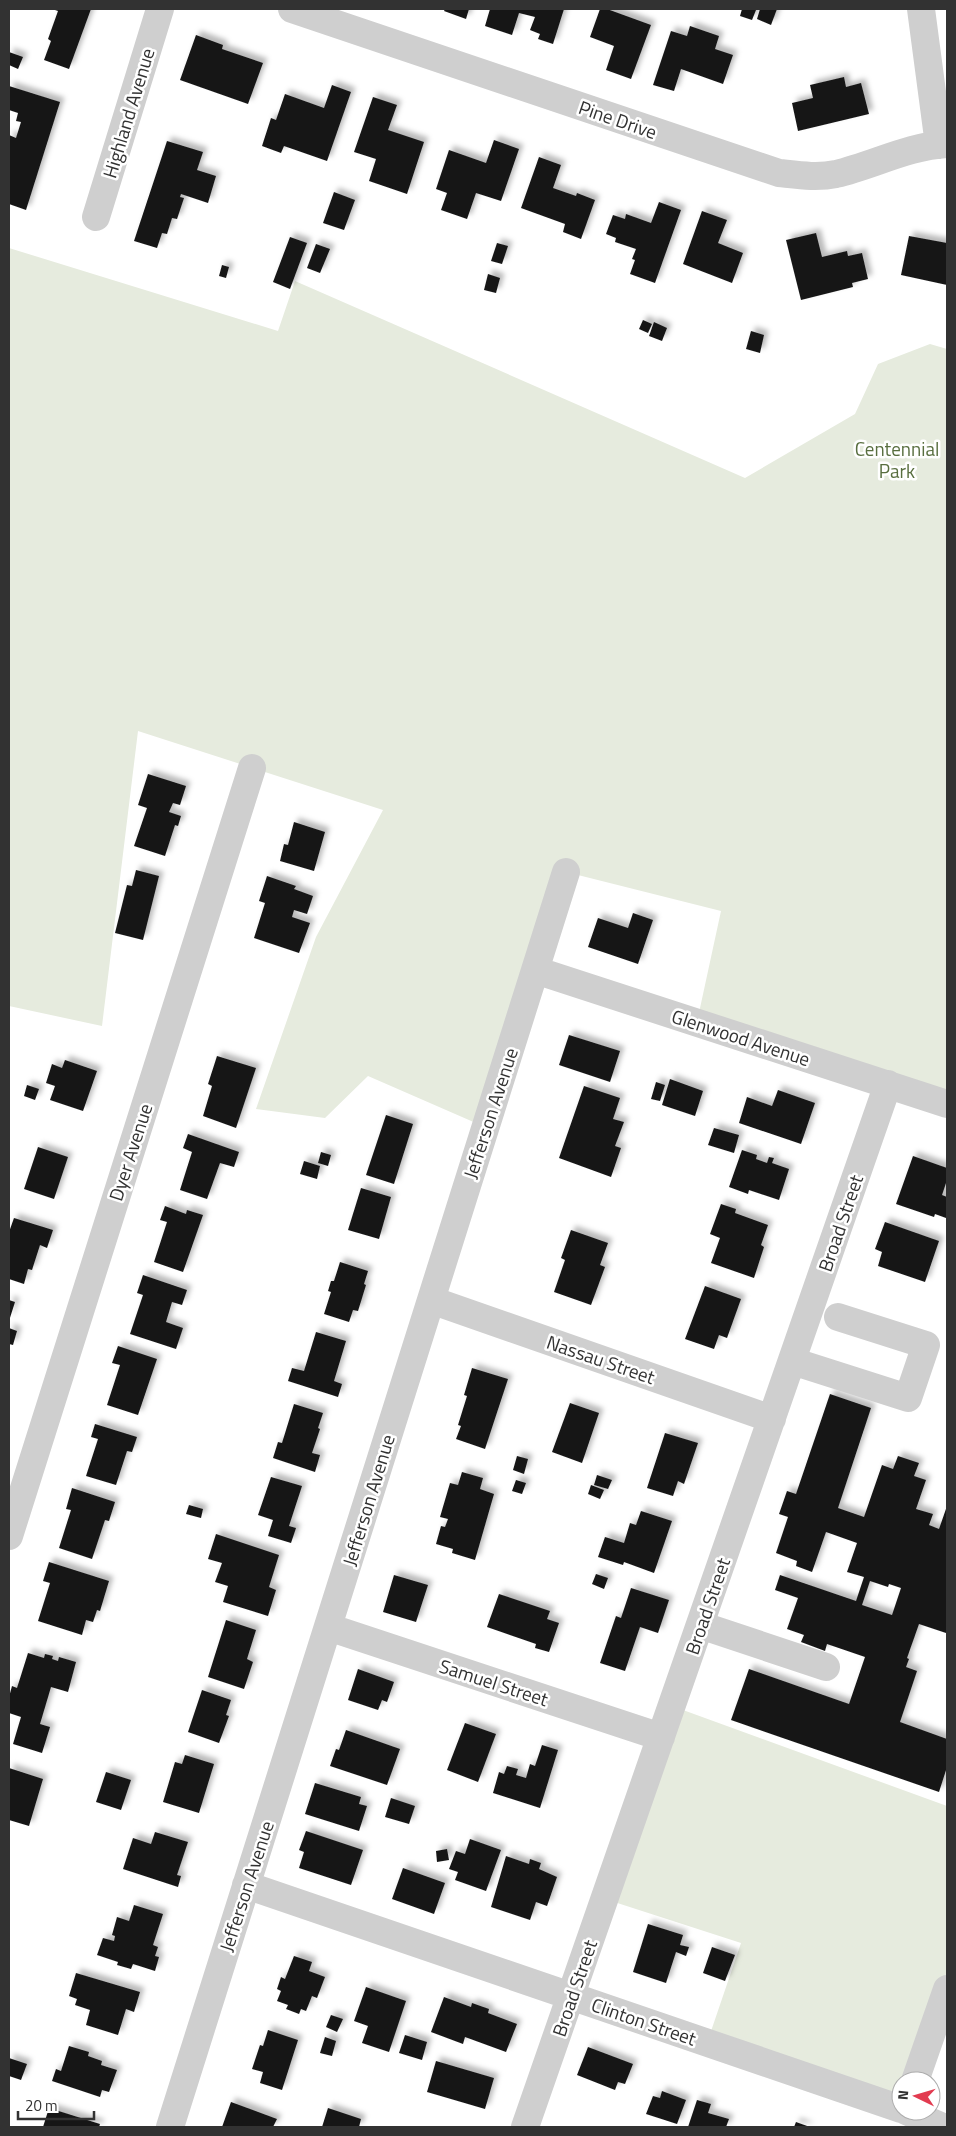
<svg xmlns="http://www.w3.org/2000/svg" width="956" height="2136" font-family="'Titillium Web',sans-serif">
  <defs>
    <filter id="shadow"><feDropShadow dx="4.5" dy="-4.5" stdDeviation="2.5" flood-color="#0004"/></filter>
  </defs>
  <rect width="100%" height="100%" fill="#fff"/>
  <path fill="#e6ebde" d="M9 248 278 331 295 281 745 478 855 414 878 364 930 344 947 349V1104L697 1022 721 911 566 872 485 1127 368 1076 325 1118 256 1109 316 937 383 810 138 731 102 1026 9 1006Z
    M672 1706 947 1806V1989L915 2081H901V2109L707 2043 741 1943 605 1899Z"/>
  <path fill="#191919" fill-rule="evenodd" filter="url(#shadow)" d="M52 9H91L69 69 44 60 51 41 48 39 58 11Z
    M445 9H469L466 19 444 11Z
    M490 9H564L553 44 538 39 540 34 530 30 535 17 519 13 512 35 485 26Z
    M600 9H607L651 25 631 79 606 70 614 46 590 37Z
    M742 9 756 10 752 20 740 16Z
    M760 9H777L771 25 757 19Z
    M690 26 719 36 715 49 733 55 723 84 681 69 674 91 653 85 671 31 687 36Z
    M196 35 223 45 222 49 263 63 248 104 180 80Z
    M9 52 23 57 18 69 9 65Z
    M844 77 846 87 861 83 869 114 798 131 792 103 813 98 810 85Z
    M332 85 351 92 327 161 284 146 281 153 262 146 271 118 276 120 285 94 324 108Z
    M9 86 60 102 26 210 9 204V135L16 138 21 122 16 121 18 113 9 110Z
    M373 97 397 105 388 130 424 142 407 194 369 181 376 159 354 152Z
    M494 140 519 149 501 201 476 193 467 219 441 210 447 193 436 189 449 150 486 163Z
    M167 141 203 152 197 170 216 176 208 203 181 194 180 197 184 198 177 219 172 218 167 234 162 233 157 248 134 241Z
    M539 157 561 165 553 188 576 196 577 193 595 200 581 239 563 232 565 224 521 208Z
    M334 192 355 200 344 230 323 223Z
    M659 202 681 210 655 283 630 274 635 260 632 259 636 249 615 242 616 238 606 234 613 215 625 219 626 214 651 223Z
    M702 211 727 220 718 243 743 253 732 283 683 264Z
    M816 233 822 257 847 251 848 256 862 253 868 279 852 283 853 287 801 300 786 240Z
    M909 236 947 243V285L901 275Z
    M290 237 307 243 290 289 273 282Z
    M497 243 508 246 502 264 491 261Z
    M316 244 330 249 320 273 307 268Z
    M222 265 229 267 226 278 219 276Z
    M488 274 500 278 496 293 484 290Z
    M643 320 652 324 648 333 639 329Z
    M654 322 667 328 662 341 649 336Z
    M751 331 764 335 760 353 746 349Z
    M148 774 186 786 180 805 173 803 169 812 181 816 178 826 175 825 165 856 134 846 147 808 138 805Z
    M294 822 325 832 314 871 280 861 284 844 288 845Z
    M136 870 159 876 143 940 115 933 127 885 132 886Z
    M267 876 296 886 294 889 313 896 307 914 294 910 292 917 310 923 299 953 254 938 265 903 259 901Z
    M633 913 653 920 638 964 588 947 598 918 628 928Z
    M569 1035 620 1051 610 1082 559 1065Z
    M217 1056 256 1068 236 1128 203 1116 212 1086 208 1084Z
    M65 1060 97 1071 83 1111 50 1100 55 1086 46 1083 52 1064 62 1068Z
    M670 1079 703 1091 695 1116 662 1105Z
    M656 1082 665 1085 660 1101 651 1099Z
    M27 1085 39 1089 35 1100 24 1096Z
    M584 1086 620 1098 613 1119 624 1122 615 1146 621 1148 611 1177 559 1158Z
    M778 1090 815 1103 801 1144 739 1123 747 1097 772 1106Z
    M386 1115 413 1124 394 1184 366 1175Z
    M714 1128 739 1135 734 1153 708 1145Z
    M188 1134 239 1152 234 1167 220 1163 207 1199 180 1190 192 1152 183 1148Z
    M38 1147 68 1157 54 1199 24 1189Z
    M742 1150 757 1155 756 1159 767 1163 769 1157 774 1158 772 1163 789 1169 779 1200 749 1190 748 1194 729 1187Z
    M321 1152 331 1155 328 1166 318 1163Z
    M913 1156 947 1168V1180L942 1195 947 1197 946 1218 935 1214 934 1217 896 1204Z
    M304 1161 320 1166 317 1179 300 1174Z
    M361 1188 391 1197 379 1239 348 1230Z
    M721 1204 736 1209 735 1213 768 1225 761 1245 764 1247 754 1278 711 1263 720 1238 710 1234Z
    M165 1206 186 1214 187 1210 203 1215 183 1272 154 1262 167 1222 160 1220Z
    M14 1218 53 1230 47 1248 40 1245 32 1270 28 1269 24 1284 9 1279V1232Z
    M885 1222 939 1241 925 1282 878 1266 882 1252 875 1249Z
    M571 1230 608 1243 600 1265 605 1267 591 1305 554 1292 565 1260 561 1258Z
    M340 1262 368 1271 364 1284 366 1285 358 1311 353 1310 349 1322 324 1314 331 1292 328 1291 331 1281H334Z
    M143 1275 187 1290 182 1305 172 1302 166 1322 183 1328 176 1349 130 1334 143 1295 137 1293Z
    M705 1286 741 1299 727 1338 719 1335 714 1349 685 1339Z
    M9 1300 15 1302 9 1321Z
    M9 1328 17 1331 13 1345 9 1344Z
    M316 1332 346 1341 334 1381 342 1384 338 1397 288 1381 292 1368 304 1371Z
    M118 1346 157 1359 138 1415 107 1405 120 1365 112 1363Z
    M472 1368 508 1379 485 1449 456 1439 461 1426 458 1425 467 1396 464 1395Z
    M830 1394 871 1408 838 1508 864 1517 882 1465 893 1469 898 1456 919 1463 914 1476 926 1480 916 1509 933 1514 929 1525 939 1529 947 1506V1630L946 1633 919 1624 907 1658 909 1659 906 1667 917 1671 900 1722 947 1739V1767L939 1792 731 1720 749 1669 849 1704 865 1657 827 1644 825 1651 801 1642 804 1635 787 1629 798 1598 775 1590 780 1575 856 1601 864 1577 847 1572 857 1543 826 1532 812 1572 796 1566 797 1561 776 1553 788 1517 779 1514 787 1491 796 1494ZM870 1581 888 1587 889 1584 901 1588 892 1615 862 1605Z
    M570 1403 599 1413 582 1463 552 1452Z
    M294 1404 323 1413 318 1428 320 1429 312 1453 320 1455 315 1472 273 1458 278 1442 282 1443Z
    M95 1424 137 1437 132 1452 127 1451 116 1485 86 1476 98 1439 91 1437Z
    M665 1433 698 1443 684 1484 678 1481 673 1496 647 1488Z
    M517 1456 528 1459 524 1474 513 1470Z
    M462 1472 483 1478 480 1489 494 1494 475 1560 452 1553 453 1549 436 1544 441 1526 445 1527 448 1519 440 1517 450 1483 458 1485Z
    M597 1475 612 1480 608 1489 594 1485Z
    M271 1477 302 1486 289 1526 296 1528 291 1543 268 1536 273 1520 258 1515Z
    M516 1480 526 1483 522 1494 512 1491Z
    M591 1485 604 1490 600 1499 588 1494Z
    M72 1488 115 1502 109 1521 105 1520 92 1559 59 1548 71 1510 66 1509Z
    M189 1505 203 1509 201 1518 186 1514Z
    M641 1511 672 1521 654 1573 624 1562 623 1565 598 1557 605 1537 624 1543 630 1523 636 1525Z
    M216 1534 279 1555 269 1587 276 1590 268 1616 223 1602 228 1586 215 1582 222 1563 208 1559Z
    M49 1562 109 1581 100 1611 97 1610 93 1622 86 1620 82 1635 38 1621 50 1583 43 1581Z
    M596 1574 608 1578 604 1589 592 1584Z
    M394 1575 428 1585 416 1622 383 1612Z
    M631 1588 669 1600 658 1633 640 1627 625 1671 600 1663 616 1616 621 1618Z
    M499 1594 550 1611 547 1619 559 1623 549 1652 535 1648 536 1644 487 1627Z
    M226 1620 256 1630 247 1659 253 1662 244 1689 208 1677Z
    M28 1653 44 1658 45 1654 53 1656 52 1659 58 1661 59 1657 76 1662 68 1692 51 1687 40 1724 50 1727 42 1753 13 1744 21 1717 9 1713V1697L12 1686 17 1688Z
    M358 1669 394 1682 387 1702 382 1700 378 1710 348 1700Z
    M202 1690 231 1700 226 1715 229 1716 219 1743 188 1732Z
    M465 1723 496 1734 478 1782 447 1770Z
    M346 1730 400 1749 387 1785 330 1766 336 1749 339 1750Z
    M542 1745 558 1750 540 1808 493 1793 499 1772 504 1774 507 1766 518 1769 516 1775 526 1778 530 1764 535 1766Z
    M185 1755 214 1764 199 1813 163 1802 175 1762 182 1764Z
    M9 1768 43 1779 29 1826 9 1820Z
    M106 1772 131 1780 121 1810 96 1802Z
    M315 1783 361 1797 359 1804 367 1806 359 1831 305 1814Z
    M391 1798 415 1806 409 1824 385 1817Z
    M306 1831 363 1850 351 1885 299 1868 304 1852 299 1850Z
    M155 1832 188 1842 177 1875 181 1876 178 1887 123 1869 133 1838 151 1844Z
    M470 1839 501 1850 486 1891 455 1880 458 1872 449 1869 456 1851 465 1854Z
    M447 1849 449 1860 437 1862 436 1851Z
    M506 1856 529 1864 530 1859 541 1863 539 1869 557 1877 547 1906 536 1902 530 1920 491 1907Z
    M403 1868 445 1883 434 1914 392 1899Z
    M134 1905 163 1914 153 1945 158 1947 155 1956 159 1957 155 1971 133 1964 131 1969 117 1965 118 1962 97 1955 103 1938 114 1941 115 1936 112 1935 117 1917 129 1921Z
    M648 1924 683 1935 680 1945 689 1947 686 1956 676 1952 666 1983 633 1972Z
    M712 1947 735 1955 725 1981 703 1973Z
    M294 1956 312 1962 309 1971 325 1977 317 1998 312 1996 306 2011 301 2009 299 2014 286 2009 288 2005 277 2001 281 1991 277 1989 281 1977 285 1979Z
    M76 1973 140 1992 134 2012 126 2009 118 2035 86 2025 90 2010 75 2005 77 1999 69 1996Z
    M366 1987 406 2001 389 2052 362 2043 368 2026 354 2021Z
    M444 1997 471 2007 472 2003 489 2009 488 2013 517 2024 506 2052 465 2037 463 2044 431 2032Z
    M331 2015 343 2019 337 2032 326 2027Z
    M268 2030 298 2040 282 2090 260 2083 263 2072 252 2069 260 2045 263 2046Z
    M405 2035 427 2042 422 2060 399 2053Z
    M325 2037 336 2041 332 2056 320 2053Z
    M69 2046 89 2052 88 2056 102 2061 101 2065 117 2070 109 2092 102 2090 100 2097 52 2081 56 2069 61 2071Z
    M588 2047 633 2064 625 2084 618 2082 615 2090 577 2075Z
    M9 2058 27 2064 21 2080 9 2076Z
    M436 2061 494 2078 485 2109 427 2092Z
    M662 2091 686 2100 677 2124 646 2114 653 2096 660 2098Z
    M697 2100 711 2104 708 2113 729 2119 726 2127H688Z
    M231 2102 277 2119 273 2127H222Z
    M49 2108 100 2124 99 2127H43Z
    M328 2108 361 2119 359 2127H322Z
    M796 2122 810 2127H794Z"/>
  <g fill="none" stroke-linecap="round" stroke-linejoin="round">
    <path stroke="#cfcfcf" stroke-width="28" d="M292 9 779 173C798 175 817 178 836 174 874 165 908 146 947 144
      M921 9 939 145
      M96 217 160 9
      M535 970 947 1104
      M431 1300 772 1419
      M792 1361 908 1398 926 1345 838 1317
      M9 1536 252 768
      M700 1625 826 1667
      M328 1627 661 1737
      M246 1885 901 2109
      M915 2081 947 1989
      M906 2111 943 2127
      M170 2127 566 872
      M525 2127 888 1084"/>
  </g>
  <g text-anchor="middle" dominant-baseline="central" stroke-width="5" stroke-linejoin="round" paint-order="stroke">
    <g font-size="19" fill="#323232" stroke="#fff">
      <text transform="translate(128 113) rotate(-73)">Highland Avenue</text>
      <text transform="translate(618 119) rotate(19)">Pine Drive</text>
      <text transform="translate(741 1037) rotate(18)">Glenwood Avenue</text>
      <text transform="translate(490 1113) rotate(-72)">Jefferson Avenue</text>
      <text transform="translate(130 1152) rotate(-72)">Dyer Avenue</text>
      <text transform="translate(840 1223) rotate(-71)">Broad Street</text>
      <text transform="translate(601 1359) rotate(19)">Nassau Street</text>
      <text transform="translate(368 1500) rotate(-73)">Jefferson Avenue</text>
      <text transform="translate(707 1606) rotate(-71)">Broad Street</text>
      <text transform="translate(494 1682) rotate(18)">Samuel Street</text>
      <text transform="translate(246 1886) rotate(-72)">Jefferson Avenue</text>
      <text transform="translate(574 1988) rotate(-71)">Broad Street</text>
      <text transform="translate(644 2021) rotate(19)">Clinton Street</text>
    </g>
    <g font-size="19" fill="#586e3f" stroke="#fff">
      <text x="897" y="448">Centennial<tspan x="897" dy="22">Park</tspan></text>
    </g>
  </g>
  <rect width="956" height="2136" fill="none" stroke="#323232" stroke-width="20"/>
  <g transform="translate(916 2096) rotate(275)"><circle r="24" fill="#ffffff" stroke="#adadad"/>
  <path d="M0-4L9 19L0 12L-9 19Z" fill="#e23b50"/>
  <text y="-8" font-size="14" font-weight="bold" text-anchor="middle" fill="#323232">N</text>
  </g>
  <path d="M18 2111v8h76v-8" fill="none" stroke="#323232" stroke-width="2.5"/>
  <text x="25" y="2111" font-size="15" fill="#323232" stroke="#ffffff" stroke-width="4" paint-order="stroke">20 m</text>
</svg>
